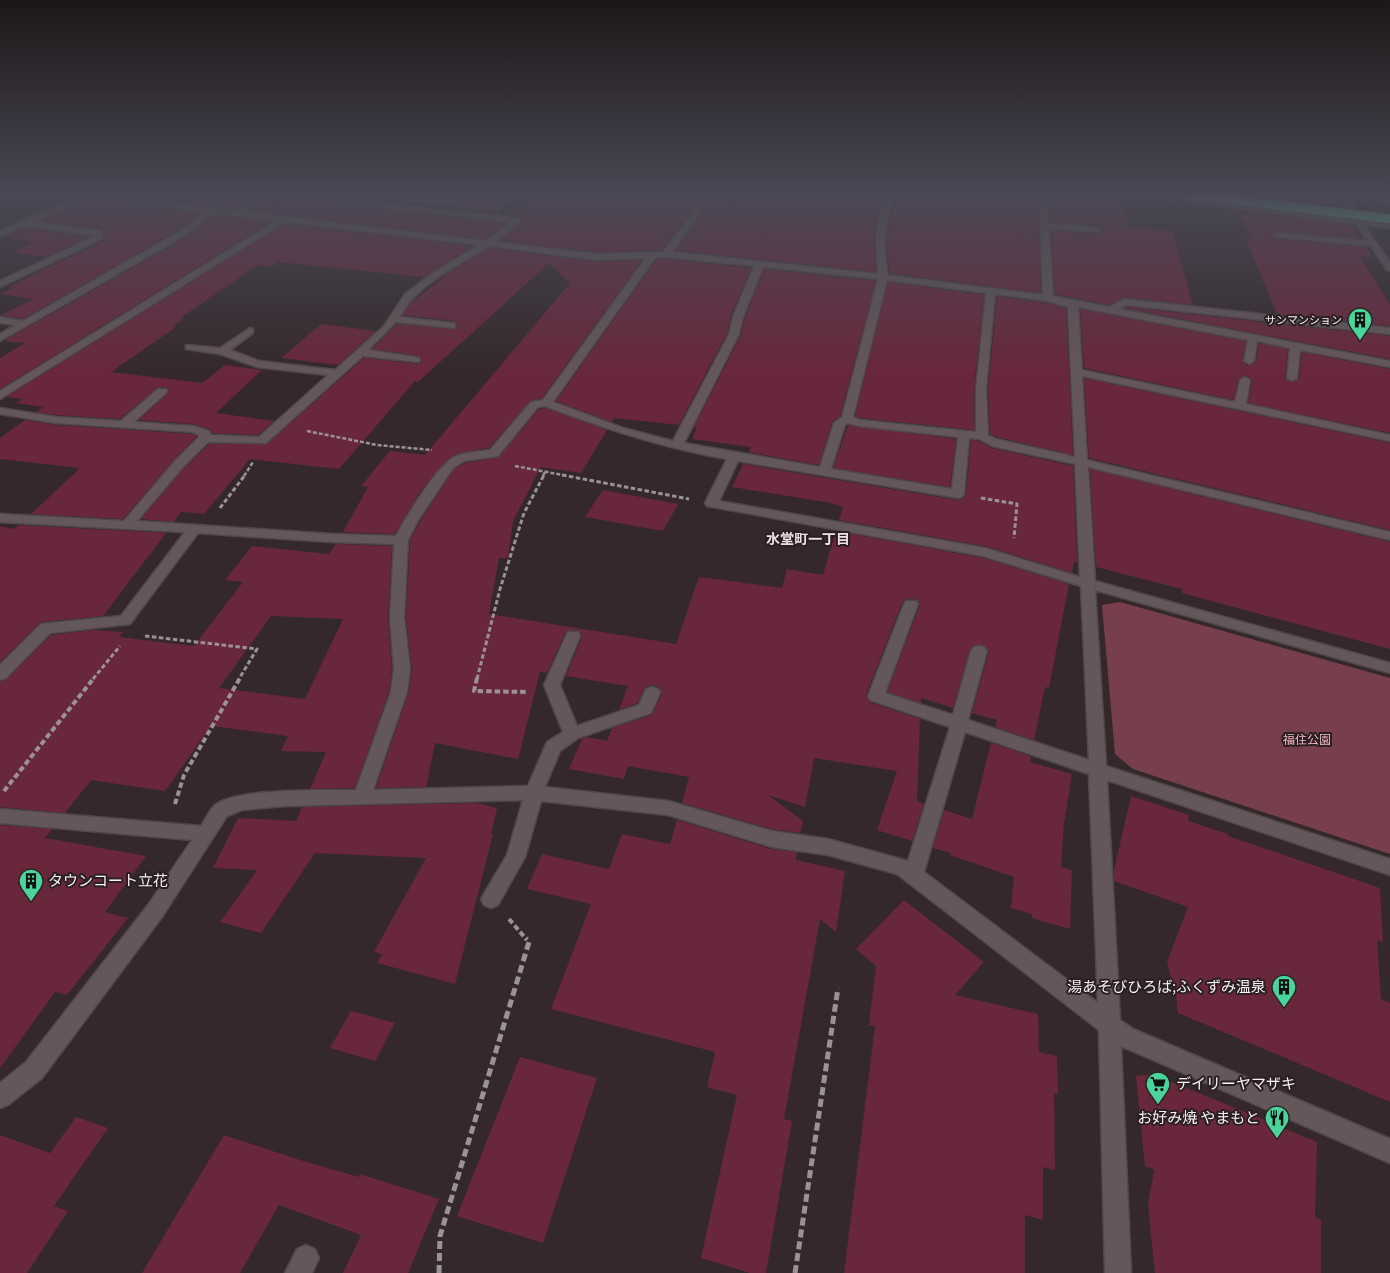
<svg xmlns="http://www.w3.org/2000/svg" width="1390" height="1273" font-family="'Source Sans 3','Noto Sans JP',sans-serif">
  <rect width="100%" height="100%" fill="#34282b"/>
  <path fill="#773f4e" d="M325 193H519L498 211Z
    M1120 602 1390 678V854L1133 769 1115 754 1102 605Z"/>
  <path fill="#69273c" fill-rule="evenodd" d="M107 194H224L209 206Z
    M237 194H265L255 196 236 209 224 208 236 198Z
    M535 194H658L702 198 662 250 597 252 500 241 523 221 518 216 510 215Z
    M743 194H750L802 199 803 197 816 198V194H883L874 237 876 272 675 250 713 199 738 201Z
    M895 194H1037L1041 293 889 273 886 237Z
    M1049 194H1082L1122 199 1129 227 1172 231 1193 305 1124 297 1109 305 1055 294 1051 230 1097 234 1103 229 1097 226 1050 221Z
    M1262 194H1318L1333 198 1339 206 1264 197Z
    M281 199 505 223 485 239 251 211 263 204Z
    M89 200 200 213 179 229 23 319 1 315 34 299 1 294 14 287H8L103 241 104 231 102 229 42 221Z
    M1240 213 1273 215 1351 225 1360 239 1277 231 1271 236 1277 239 1366 247 1372 257 1360 256 1390 305V326L1277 314 1245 237 1251 238Z
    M214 215 270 222 0 389V358L25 343 4 341 187 237Z
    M285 224 473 246 424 277 278 262 271 267 258 265 180 318H184L172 327H176L111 372 202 383 225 365 262 370 216 413 275 421 258 435 212 433 210 429 193 424 139 420 167 394 169 390 166 387 157 388 120 419 56 415 36 412 43 407 16 403 23 399 6 397Z
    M26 228 89 237 46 257 12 252 36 242 5 237Z
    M489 248 597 262 642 260 542 398 530 401 489 448 459 453 447 460 421 491 395 534 343 532 368 487 361 486 390 451 425 455 570 283 549 263 418 382 415 381 339 469 250 459 204 514 181 512 174 522 141 519 184 468 209 444H267L364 358 420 364 422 359 419 356 372 349 397 324 456 329 457 323 453 321 403 315 411 303 442 279H439Z
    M666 259 751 268 731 316 727 333 679 425 614 418 612 422 556 401 656 260Z
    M764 269 876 281 840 416 832 422 819 465 749 452 751 447 692 439 697 428 694 427 741 335 745 318Z
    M888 282 984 295 974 389V430L860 418 855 416Z
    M997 296 1047 303 1066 308 1073 455 997 437 990 434 988 389Z
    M1126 307 1253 321 1283 326 1282 324 1390 336V359L1124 308Z
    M1080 309 1246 341 1242 361 1248 366 1256 361 1259 343 1288 349 1285 378 1291 383 1299 378 1302 352 1390 369V433L1248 403 1252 380 1246 375 1238 380 1234 400 1084 368Z
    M321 324 376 331 338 365 281 358Z
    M1084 378 1390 443V530L1089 458Z
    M545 408 607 430 581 473 541 467 513 521 508 558H499L489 614 676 644 699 577 782 588 787 569 823 575 836 531 983 558 1069 584 1049 688 1045 687 1034 740 995 727 997 720 972 713 989 652 984 645H974L970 650 953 708 921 698V703L887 692 920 605 916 599H906L902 603 866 695 869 702 920 719 917 801 924 804 912 841 877 830 897 771 814 758 805 807 768 795 803 821 800 833 772 829 682 803 689 777 628 766 624 779 569 769 582 739 586 737 607 741 612 728 652 715 662 694 659 687 653 685 645 687 638 703 619 710 628 686 566 676 582 637 578 630 566 631 547 673 540 672 518 759 435 743 426 787 376 788 409 692 412 669 406 618 410 540 419 523 454 469 465 463 499 457 539 409Z
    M25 420 56 425 192 434 197 436 174 460 123 519 31 514 80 468 0 459V438Z
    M848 425 956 439 950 487 833 468Z
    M971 440 978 441 992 448 1073 466 1077 562 1074 561 1072 573 985 546 839 520 843 507 831 503 732 487 743 464 958 500 964 498 966 494Z
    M1090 469 1390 542V649L1182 593V589L1096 567Z
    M603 490 678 504 663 531 585 517Z
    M19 525 166 533 103 616 41 622 0 662V526L14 529Z
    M336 544 392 546 388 618 392 669 389 692 355 788 310 789 326 752 281 751 288 736 211 726 165 791 91 780 65 813 0 807V682L7 679 51 635 93 630 123 632 119 637 194 646 243 582 225 580 252 546 329 554ZM271 616 343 619 305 699 219 688Z
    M991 743 1031 756 1030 762 1072 774 1064 823 1061 867 1072 870 1070 929 1032 918V914L1011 908 1014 877 950 855 951 853 933 848 944 810 972 819Z
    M1131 796 1189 815 1188 821 1228 834V836L1380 888 1383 942 1377 940 1381 999 1390 1003V1102L1178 1013 1176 995 1167 962 1188 907 1114 881V870Z
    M476 803 497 808 491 834H493L455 984 377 963 382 954 374 952 426 858 315 853 261 933 220 922 257 870 213 868 238 818 296 821 302 807Z
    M677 820 771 849 797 852 796 860 845 871 836 932 820 919 784 1119 792 1121 766 1273H750L701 1258 737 1095 707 1087 715 1052 551 1009 591 904 527 889 542 854 609 869 622 834 670 844Z
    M0 825 52 829 45 838 146 856 105 912 128 918 67 995 55 992 0 1068Z
    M904 900 984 962 955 995 1038 1014 1039 1052 1057 1056 1058 1094 1054 1093 1055 1170 1043 1167V1220L1025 1215V1273H844L875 1026 869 1025 876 966 856 949Z
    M351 1011 395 1023 375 1061 330 1048Z
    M520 1057 597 1078 543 1243 457 1216Z
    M1153 1074 1317 1142 1315 1217 1321 1220V1273H1155L1148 1205 1154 1170 1145 1166 1136 1076Z
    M76 1117 108 1128 54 1206 68 1211 27 1273H0V1135L50 1153Z
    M224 1135 303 1161 359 1177 360 1174 439 1199 408 1273H343L361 1235 279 1205 240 1273H142Z"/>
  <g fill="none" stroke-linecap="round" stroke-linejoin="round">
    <defs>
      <path id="minor" d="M0 193H8L0 198Z
        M62 193H88L210 208 228 193H235V197L219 209 236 211 256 198 274 193H288L517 218 521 220 520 222 495 242 597 254 663 252 708 193H715L672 252 878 274 876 237 885 193H893L884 237 887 275 1043 295 1039 193H1047L1048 223 1097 228 1101 230 1097 232 1049 228 1053 296 1109 307 1124 299 1390 328V334L1126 305 1119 309 1390 361V367L1300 350 1297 378 1292 381 1287 378 1290 348 1257 341 1254 361 1249 364 1244 361 1248 340 1078 307 1082 370 1235 402 1240 380 1245 377 1250 380 1246 404 1390 435V441L1082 376 1087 460 1390 532V540L1088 467 1095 581 1390 663V673L1095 590 1106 766 1390 859V875L1107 780 1120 1020 1133 1029 1390 1139V1163L1121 1046 1131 1273H1105L1099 1030 897 874 828 855 772 847 668 815 541 801 525 857 498 905 491 908 484 905 481 899 507 855 523 800 284 806 242 810 227 816 162 917 42 1078 8 1105 0 1108V1083L26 1062 148 905 192 840 0 823V809L201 826C205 820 209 811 214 806 235 787 326 791 356 790L391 692 394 669 390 618 394 544 332 542 198 533 130 624 50 633 6 678 0 680V665L41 624 121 616 185 532 0 522V514L124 521 175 461 199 437V435L192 432 56 423 0 414V408L56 417 121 421 158 389H166L167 391 166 393 134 422 193 426 209 431 211 435 259 437 328 375 257 367 220 354 186 349V345L220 348 250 328 253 329V333L230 350 259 361 335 370 384 326 405 294 433 273 479 245 285 222 0 399V391L276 221 213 213 186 235 0 341V334L15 325 0 323V317L23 321 180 231 205 212 89 198 35 222 102 231V239L0 287V281L95 236 26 226 0 236V231L80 197ZM279 197H281L510 222 486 241 245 212 262 202ZM489 246 597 260 646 258 543 400 531 402 490 450C479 452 466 452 456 456 438 464 406 517 396 536L332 534 137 521 183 467 208 442 266 443 363 356 419 362 420 360 419 358 415 357 368 350 396 322 455 328V324L452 323 400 317C418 282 457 267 489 246ZM666 257 754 266 733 317 729 334 673 441 623 428 553 402 655 258ZM763 267 878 279 842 417 834 423 820 467 684 443 739 334 743 317ZM887 280 986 293 976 389V432L860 420 853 417ZM995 294 1047 301 1068 307 1075 457 996 439 988 435 986 389ZM545 406C605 429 664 448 727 459L705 503 707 506 983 556 1081 586 1089 760 968 720 987 651 984 647 979 646 974 647 971 651 953 715 885 693 918 604 916 601H906L904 604 868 696 870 700 950 727 908 861 828 839 772 831 668 801 545 787 560 751 578 738 651 713 660 693 658 689 652 687 646 689 639 705 577 726 560 685 580 636 578 632H568L566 636 544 685 563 732 547 742 528 786 373 790 407 692 410 669 404 618 408 540 417 522 453 468 464 461 498 456 538 407ZM848 423 859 426 958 437 952 489 831 469 845 425ZM969 438 979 439 992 446 1075 464 1080 577 985 548 719 501 738 461 958 498 962 497 964 494ZM965 732 1089 774 1098 1003 924 872Z
        M1117 193H1142L1353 219 1342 198 1320 193H1348L1390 199V203L1350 199 1361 220 1390 224V228L1364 225 1390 262V271L1387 270 1371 246 1277 237 1273 235 1277 233 1367 241 1356 224Z
        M306 1245 315 1249 319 1258 312 1273H285L297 1249Z"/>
    </defs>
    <use href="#minor" stroke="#504749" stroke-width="3"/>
    <path stroke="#9b9294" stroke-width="2.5" stroke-dasharray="4 2" stroke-linecap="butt" d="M307 431 377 445 432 450
      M515 466 568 476
      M244 476 253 462
      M543 476 545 472"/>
    <path stroke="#9b9294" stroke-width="3" stroke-dasharray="4.5 2.5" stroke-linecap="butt" d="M562 475 689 499
      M981 498 1017 504 1014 538
      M220 508 245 475
      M145 636 257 649 239 679
      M93 679 120 646
      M477 679 500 589 524 513 544 475"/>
    <path stroke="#9b9294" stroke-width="4" stroke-dasharray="5.5 3" stroke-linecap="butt" d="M477 678 474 691 527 692
      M4 791 94 678
      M175 804 184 775 240 678
      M509 919 527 940"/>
    <path stroke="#9b9294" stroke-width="5" stroke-dasharray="8 4" stroke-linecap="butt" d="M439 1273 440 1236 529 942 526 938
      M795 1273 838 988"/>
    <use href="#minor" fill="#64575a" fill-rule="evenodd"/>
    <defs>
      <path id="highway-bridge" d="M1178 193 1390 219"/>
    </defs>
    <use href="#highway-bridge" stroke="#504749" stroke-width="10" stroke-linecap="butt"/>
    <use href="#highway-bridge" stroke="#56ca99" stroke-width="9"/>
  </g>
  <linearGradient id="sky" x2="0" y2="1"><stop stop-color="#1d1618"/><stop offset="0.52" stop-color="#4a4855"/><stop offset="1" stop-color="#4a4855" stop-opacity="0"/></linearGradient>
  <rect width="1390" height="372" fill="url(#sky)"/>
  <defs>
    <symbol id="building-pin" viewBox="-11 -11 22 30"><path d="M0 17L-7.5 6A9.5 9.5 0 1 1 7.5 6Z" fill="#4ad49c" stroke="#2a1f21"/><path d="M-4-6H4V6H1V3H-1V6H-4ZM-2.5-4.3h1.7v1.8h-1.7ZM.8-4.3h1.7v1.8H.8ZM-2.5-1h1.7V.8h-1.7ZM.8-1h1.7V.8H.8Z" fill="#111"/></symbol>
    <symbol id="supermarket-pin" viewBox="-11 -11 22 30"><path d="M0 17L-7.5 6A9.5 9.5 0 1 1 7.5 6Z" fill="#4ad49c" stroke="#2a1f21"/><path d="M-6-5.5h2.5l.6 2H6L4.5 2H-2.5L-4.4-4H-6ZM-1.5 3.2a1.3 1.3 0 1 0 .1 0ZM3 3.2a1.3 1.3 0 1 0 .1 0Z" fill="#111"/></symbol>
    <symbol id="restaurant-pin" viewBox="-11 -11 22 30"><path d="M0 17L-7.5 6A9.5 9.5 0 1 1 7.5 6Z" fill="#4ad49c" stroke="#2a1f21"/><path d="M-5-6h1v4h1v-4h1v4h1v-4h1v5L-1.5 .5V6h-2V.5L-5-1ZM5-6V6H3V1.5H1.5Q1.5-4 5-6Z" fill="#111"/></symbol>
  </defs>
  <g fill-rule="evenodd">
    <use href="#building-pin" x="1346" y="306" width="28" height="38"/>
    <use href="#building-pin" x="17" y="867" width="28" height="38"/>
    <use href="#building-pin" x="1270" y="973" width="28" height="38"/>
    <use href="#supermarket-pin" x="1144" y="1070" width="28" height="38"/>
    <use href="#restaurant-pin" x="1263" y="1104" width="28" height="38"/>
  </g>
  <g text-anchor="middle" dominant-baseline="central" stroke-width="4" stroke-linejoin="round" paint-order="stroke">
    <g font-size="11" fill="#f8f0f2" stroke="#2a1f21" text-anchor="end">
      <text x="1342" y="320">サンマンション</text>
    </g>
    <g font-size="12" fill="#f5b6c5" stroke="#2a1f21">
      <text x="1307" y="740">福住公園</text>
    </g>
    <g font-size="14" font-weight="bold" fill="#f0e0e3" stroke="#2a1f21">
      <text x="808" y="540">水堂町一丁目</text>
    </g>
    <g font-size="15" fill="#f8f0f2" stroke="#2a1f21" text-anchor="start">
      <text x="48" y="881">タウンコート立花</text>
      <text x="1266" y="987" text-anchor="end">湯あそびひろば;ふくずみ温泉</text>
      <text x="1176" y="1084">デイリーヤマザキ</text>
      <text x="1260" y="1118" text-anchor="end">お好み焼 やまもと</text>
    </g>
  </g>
</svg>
